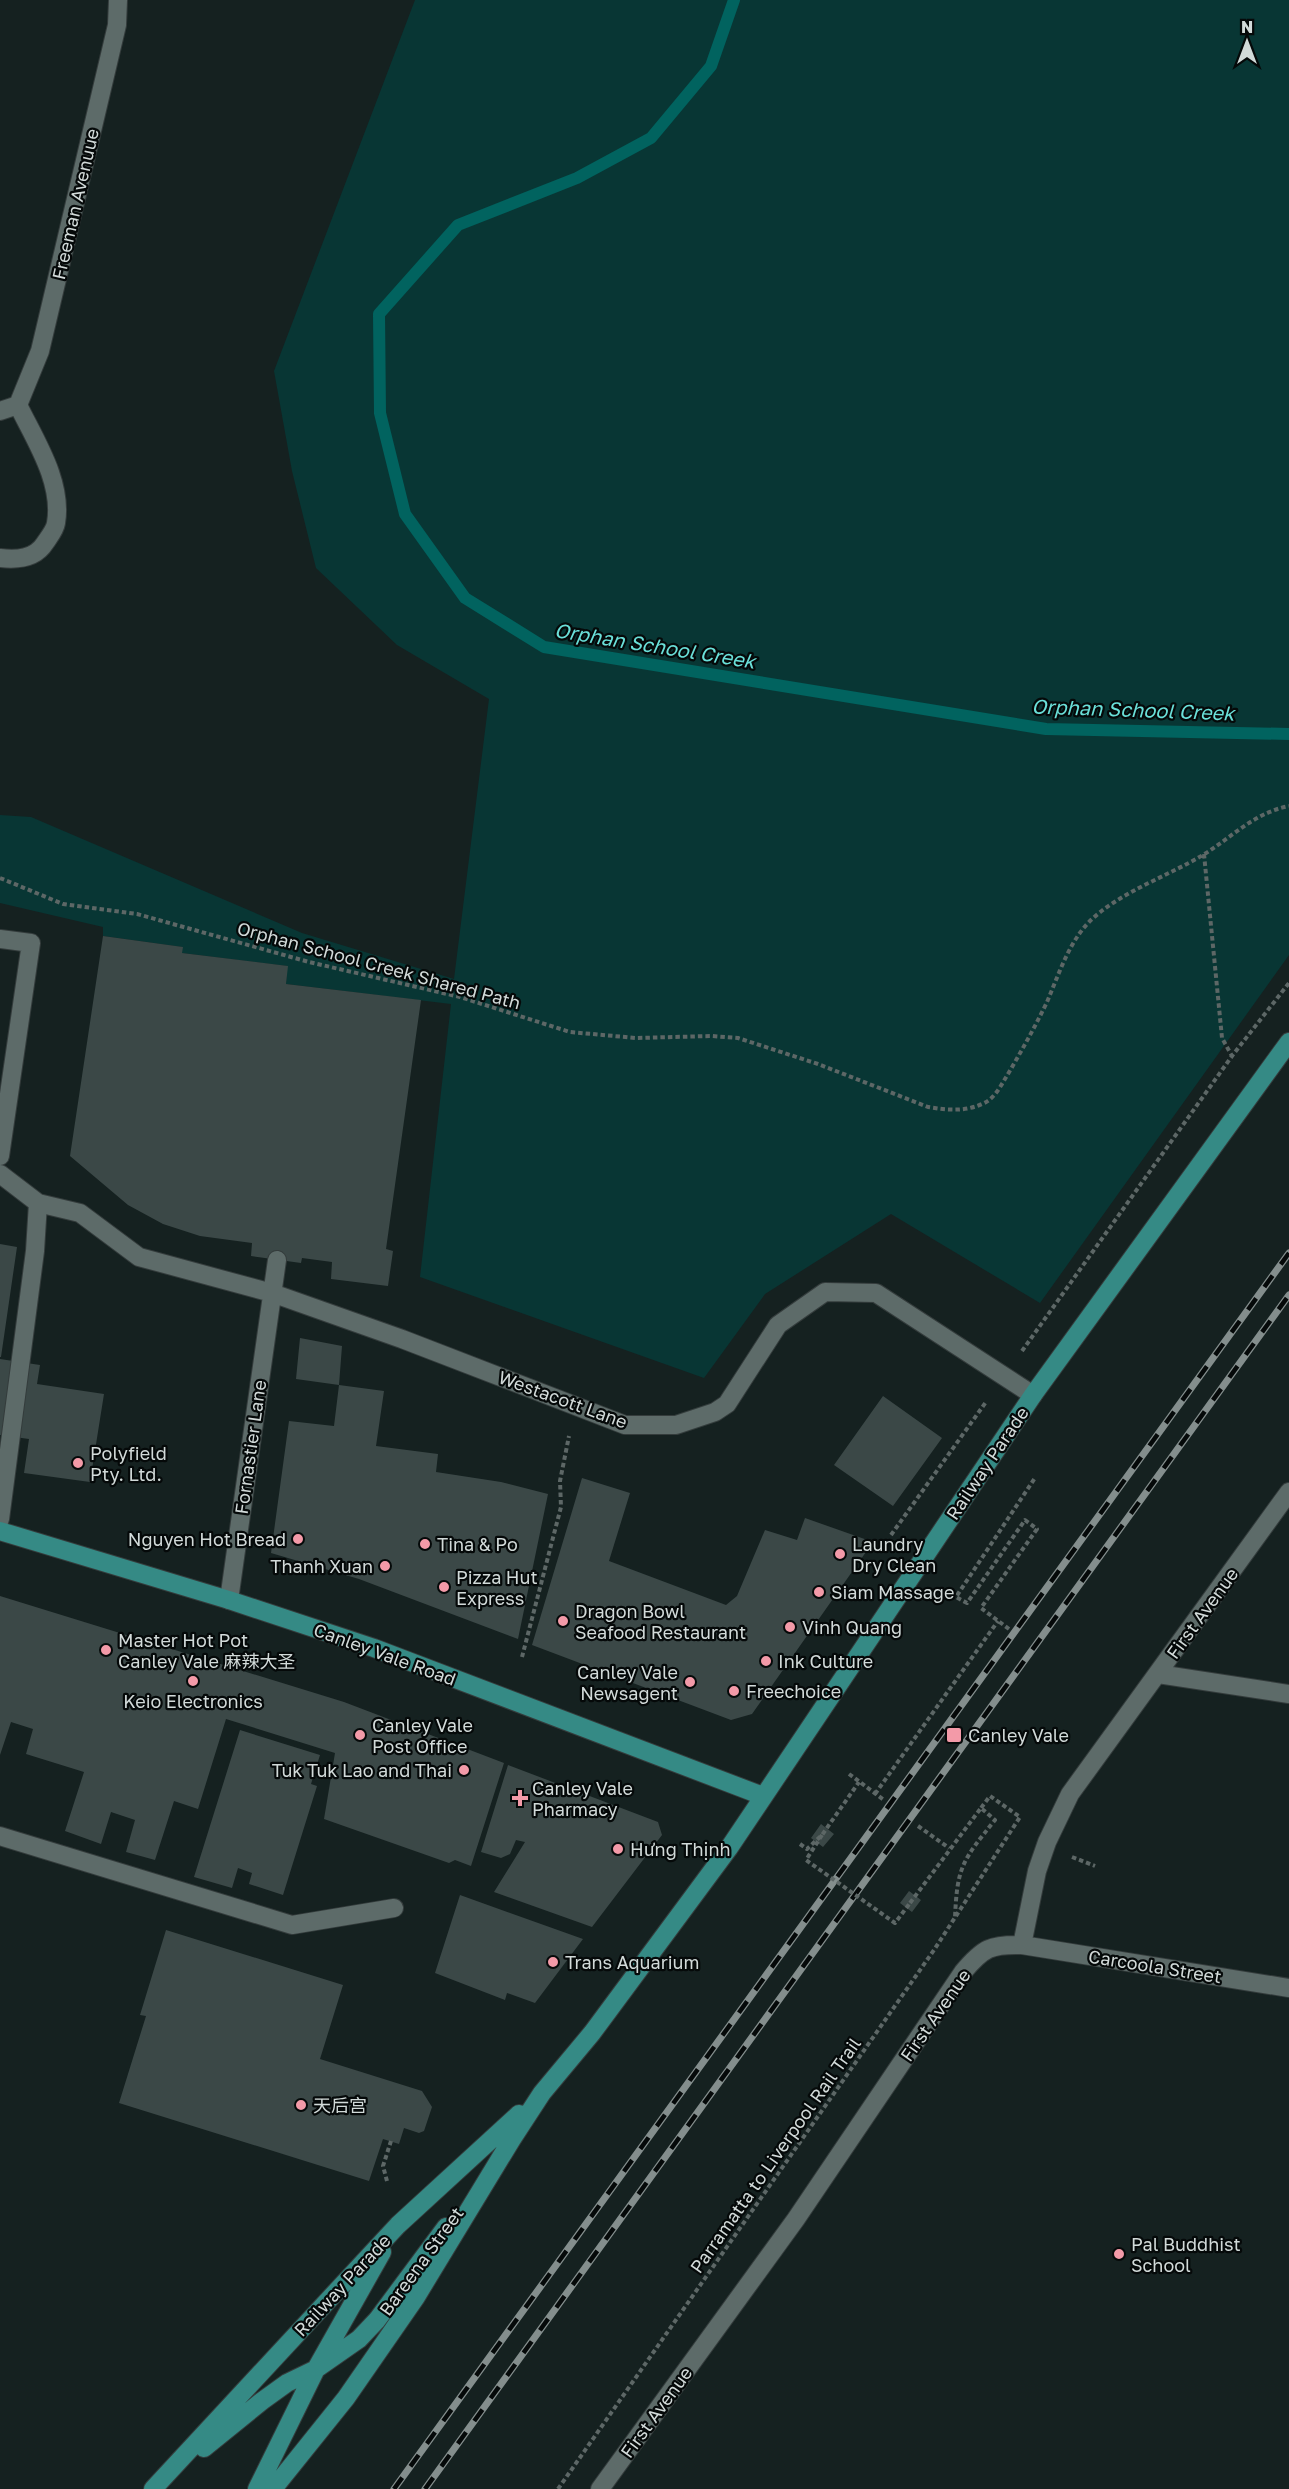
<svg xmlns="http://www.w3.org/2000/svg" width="1289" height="2489" font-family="'Golos Text','Noto Sans SC',sans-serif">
  <rect width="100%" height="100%" fill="#152120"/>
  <path fill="#083634" d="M415 0H1289V955L1040 1303 891 1214 765 1294 704 1378 420 1277 451 1004 286 984 287 966 182 953V947L103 936V927L0 903V815L31 817 302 933 454 979 489 699 397 645 316 568 292 471 274 371Z"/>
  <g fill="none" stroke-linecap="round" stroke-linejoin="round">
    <path stroke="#01635f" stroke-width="12" d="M734 0 711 66 651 138 577 178 458 225 379 314 380 413 405 514 465 598 544 647 1046 729 1289 734"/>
  </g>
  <path fill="#3b4847" d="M103 936 183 947 182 953 288 966 286 984 421 1000 386 1249 393 1251 388 1286 331 1279 332 1262 302 1258 301 1263 251 1256 252 1243 200 1236 163 1224 128 1205 70 1156Z
    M0 1244 17 1247 1 1357H0Z
    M300 1338 342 1346 339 1385 296 1379Z
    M0 1359 40 1365 37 1384 104 1394 90 1482 24 1473 29 1439 0 1435Z
    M339 1385 384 1391 376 1446 438 1454 436 1472 501 1482 548 1494 518 1639 359 1579 271 1553 289 1421 334 1426Z
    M883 1396 942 1438 893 1506 834 1465Z
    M582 1478 630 1493 609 1561 726 1605 737 1596 765 1530 797 1540 805 1518 873 1542 752 1714 731 1720 532 1645Z
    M0 1596 344 1702 504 1763 471 1866 455 1860 449 1863 324 1819 335 1753 226 1719 198 1809 174 1801 155 1860 126 1852 135 1820 111 1812 101 1844 65 1831 84 1772 26 1754 33 1729 11 1722 0 1755Z
    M240 1730 320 1755 311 1784 317 1786 283 1895 249 1884 252 1873 238 1868 232 1888 194 1877Z
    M508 1765 658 1822 662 1835 592 1927 494 1892 525 1842 516 1840 510 1854 501 1858 481 1852Z
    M821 1824 834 1834 823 1847 811 1838Z
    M909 1891 921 1900 912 1912 900 1903Z
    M460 1895 583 1939 535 2003 507 1993 505 2000 435 1973Z
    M166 1930 343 1985 320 2059 422 2091 432 2107 424 2131 419 2133 404 2128 399 2144 383 2139 369 2181 119 2103 146 2016 140 2015Z"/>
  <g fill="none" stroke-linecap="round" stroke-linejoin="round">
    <defs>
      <path id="minor" d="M0 411 18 405 40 351 117 25 118 0
        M0 558C17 560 35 559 45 543 49 537 55 530 56 523 63 482 35 440 18 405
        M0 939 31 943 0 1156
        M0 1174 38 1203 80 1213 139 1257 272 1293 402 1339 625 1425H676L715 1412 727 1404 778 1325 825 1292 876 1293 1033 1395
        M0 1519 35 1251 38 1203
        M229 1600 277 1260
        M1158 1674 1289 1694
        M0 1836 292 1925 394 1908
        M1022 1945 1289 1988
        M600 2489 796 2219 963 1972C983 1948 991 1944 1022 1945L1037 1871 1047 1842 1070 1794 1289 1492"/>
      <path id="major" d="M0 1531 229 1600 374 1648 763 1796
        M204 2448 262 2401 287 2383 316 2369 359 2339 377 2320 446 2227
        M153 2489 398 2225 519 2114
        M257 2489 316 2369 382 2252
        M273 2489 346 2398 416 2297 512 2139 542 2093 592 2033 729 1848 1033 1395 1289 1042"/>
    </defs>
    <use href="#minor" stroke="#343c3c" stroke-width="20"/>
    <use href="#major" stroke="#343c3c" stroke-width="20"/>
    <path stroke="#5d6766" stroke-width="4" stroke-dasharray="4.5 3" stroke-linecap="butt" d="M1204 854 1222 1038 1232 1056
      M0 878 63 904 137 914 309 962 460 997 570 1032 636 1038 712 1036 738 1038 818 1064 928 1107C947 1110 964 1112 982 1104 995 1099 1001 1085 1008 1074 1022 1050 1035 1027 1047 1002 1059 974 1068 944 1089 922 1118 893 1168 876 1203 855 1232 837 1254 813 1289 806
      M1022 1351 1232 1056 1289 983
      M891 1535 986 1402
      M1009 1629 981 1608 1037 1529 1025 1520 967 1603 956 1597 1035 1478
      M522 1657 561 1507 560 1481 569 1436
      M849 1774 884 1800
      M875 1794 998 1621
      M918 1826 949 1848
      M800 1844 807 1849 822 1835 859 1782
      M1072 1857 1095 1866
      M910 1903 981 1808 995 1820C963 1860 957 1866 955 1918
      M387 2181 383 2166 391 2141
      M558 2489 934 1950 1020 1817 990 1796 981 1808"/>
    <use href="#minor" stroke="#5d6b69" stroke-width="18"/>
    <use href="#major" stroke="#358a85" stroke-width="18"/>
    <defs>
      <path id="rail" d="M394 2489 1289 1253
        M425 2489 1289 1295"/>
    </defs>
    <use href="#rail" stroke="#848e8d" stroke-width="7"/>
    <use href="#rail" stroke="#050909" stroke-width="4.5" stroke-dasharray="14" stroke-linecap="butt"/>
    <path stroke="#5d6766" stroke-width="4" stroke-dasharray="4.5 3" stroke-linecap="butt" d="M822 1835 806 1860 895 1923 910 1903"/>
  </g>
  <g fill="#f39aa8" stroke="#050909" stroke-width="2">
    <circle cx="78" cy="1463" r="6"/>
    <circle cx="298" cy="1539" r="6"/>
    <circle cx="425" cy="1544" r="6"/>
    <circle cx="840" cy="1554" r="6"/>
    <circle cx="385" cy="1566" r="6"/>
    <circle cx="444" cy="1587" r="6"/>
    <circle cx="819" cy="1592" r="6"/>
    <circle cx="563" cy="1621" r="6"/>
    <circle cx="790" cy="1627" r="6"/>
    <circle cx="106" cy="1650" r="6"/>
    <circle cx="766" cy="1661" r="6"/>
    <circle cx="193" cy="1681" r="6"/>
    <circle cx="690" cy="1682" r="6"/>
    <circle cx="734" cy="1691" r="6"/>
    <circle cx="360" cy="1735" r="6"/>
    <rect x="946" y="1727" width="16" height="16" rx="3"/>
    <circle cx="464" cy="1770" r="6"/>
    <path d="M517 1789h6v6h6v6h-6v6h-6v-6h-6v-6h6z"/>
    <circle cx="618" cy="1849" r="6"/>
    <circle cx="553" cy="1962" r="6"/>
    <circle cx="301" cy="2105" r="6"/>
    <circle cx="1119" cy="2254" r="6"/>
  </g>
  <g text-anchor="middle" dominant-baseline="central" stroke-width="4.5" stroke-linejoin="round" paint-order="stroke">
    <g font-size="18" fill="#d2dad9" stroke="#050909">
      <text transform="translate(75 204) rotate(-77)">Freeman Avenuue</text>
      <text transform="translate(379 965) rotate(15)">Orphan School Creek Shared Path</text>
      <text transform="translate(563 1399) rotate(20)">Westacott Lane</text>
      <text transform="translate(250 1447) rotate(-82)">Fornastier Lane</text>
      <text transform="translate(987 1463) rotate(-56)">Railway Parade</text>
      <text transform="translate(1202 1613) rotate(-54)">First Avenue</text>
      <text transform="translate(385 1654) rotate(20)">Canley Vale Road</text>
      <text transform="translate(1155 1966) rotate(9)">Carcoola Street</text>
      <text transform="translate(935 2015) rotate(-55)">First Avenue</text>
      <text transform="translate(775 2155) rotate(-55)">Parramatta to Liverpool Rail Trail</text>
      <text transform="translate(421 2261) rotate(-54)">Bareena Street</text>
      <text transform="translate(342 2285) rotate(-47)">Railway Parade</text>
      <text transform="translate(656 2412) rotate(-54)">First Avenue</text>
    </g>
    <g font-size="18" fill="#d2dad9" stroke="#050909" text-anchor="start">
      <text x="90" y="1453">Polyfield<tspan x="90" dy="21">Pty. Ltd.</tspan></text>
      <text x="286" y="1539" text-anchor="end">Nguyen Hot Bread</text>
      <text x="437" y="1544">Tina &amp; Po</text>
      <text x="852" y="1544">Laundry<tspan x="852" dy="21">Dry Clean</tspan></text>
      <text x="373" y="1566" text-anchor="end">Thanh Xuan</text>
      <text x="456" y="1577">Pizza Hut<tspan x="456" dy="21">Express</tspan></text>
      <text x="831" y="1592">Siam Massage</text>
      <text x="575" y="1611">Dragon Bowl<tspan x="575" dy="21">Seafood Restaurant</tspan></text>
      <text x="802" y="1627">Vinh Quang</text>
      <text x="118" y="1640">Master Hot Pot<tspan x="118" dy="21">Canley Vale 麻辣大圣</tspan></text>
      <text x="778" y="1661">Ink Culture</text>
      <text x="678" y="1672" text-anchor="end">Canley Vale<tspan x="678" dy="21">Newsagent</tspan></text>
      <text x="746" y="1691">Freechoice</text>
      <text x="193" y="1701" text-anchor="middle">Keio Electronics</text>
      <text x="372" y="1725">Canley Vale<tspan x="372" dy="21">Post Office</tspan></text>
      <text x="968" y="1735">Canley Vale</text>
      <text x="452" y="1770" text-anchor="end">Tuk Tuk Lao and Thai</text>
      <text x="532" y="1788">Canley Vale<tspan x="532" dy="21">Pharmacy</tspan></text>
      <text x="630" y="1849">Hưng Thịnh</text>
      <text x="565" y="1962">Trans Aquarium</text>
      <text x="313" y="2105">天后宫</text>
      <text x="1131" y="2244">Pal Buddhist<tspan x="1131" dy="21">School</tspan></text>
    </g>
    <g font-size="20" font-style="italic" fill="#6ae0d9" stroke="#050909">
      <text transform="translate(655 645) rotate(9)">Orphan School Creek</text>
      <text transform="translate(1133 709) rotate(2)">Orphan School Creek</text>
    </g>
  </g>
  <g transform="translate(1247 42)" stroke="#050909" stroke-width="4.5" paint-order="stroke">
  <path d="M0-4.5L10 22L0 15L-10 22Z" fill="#d2dad9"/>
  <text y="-9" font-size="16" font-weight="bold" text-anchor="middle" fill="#d2dad9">N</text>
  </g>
</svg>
